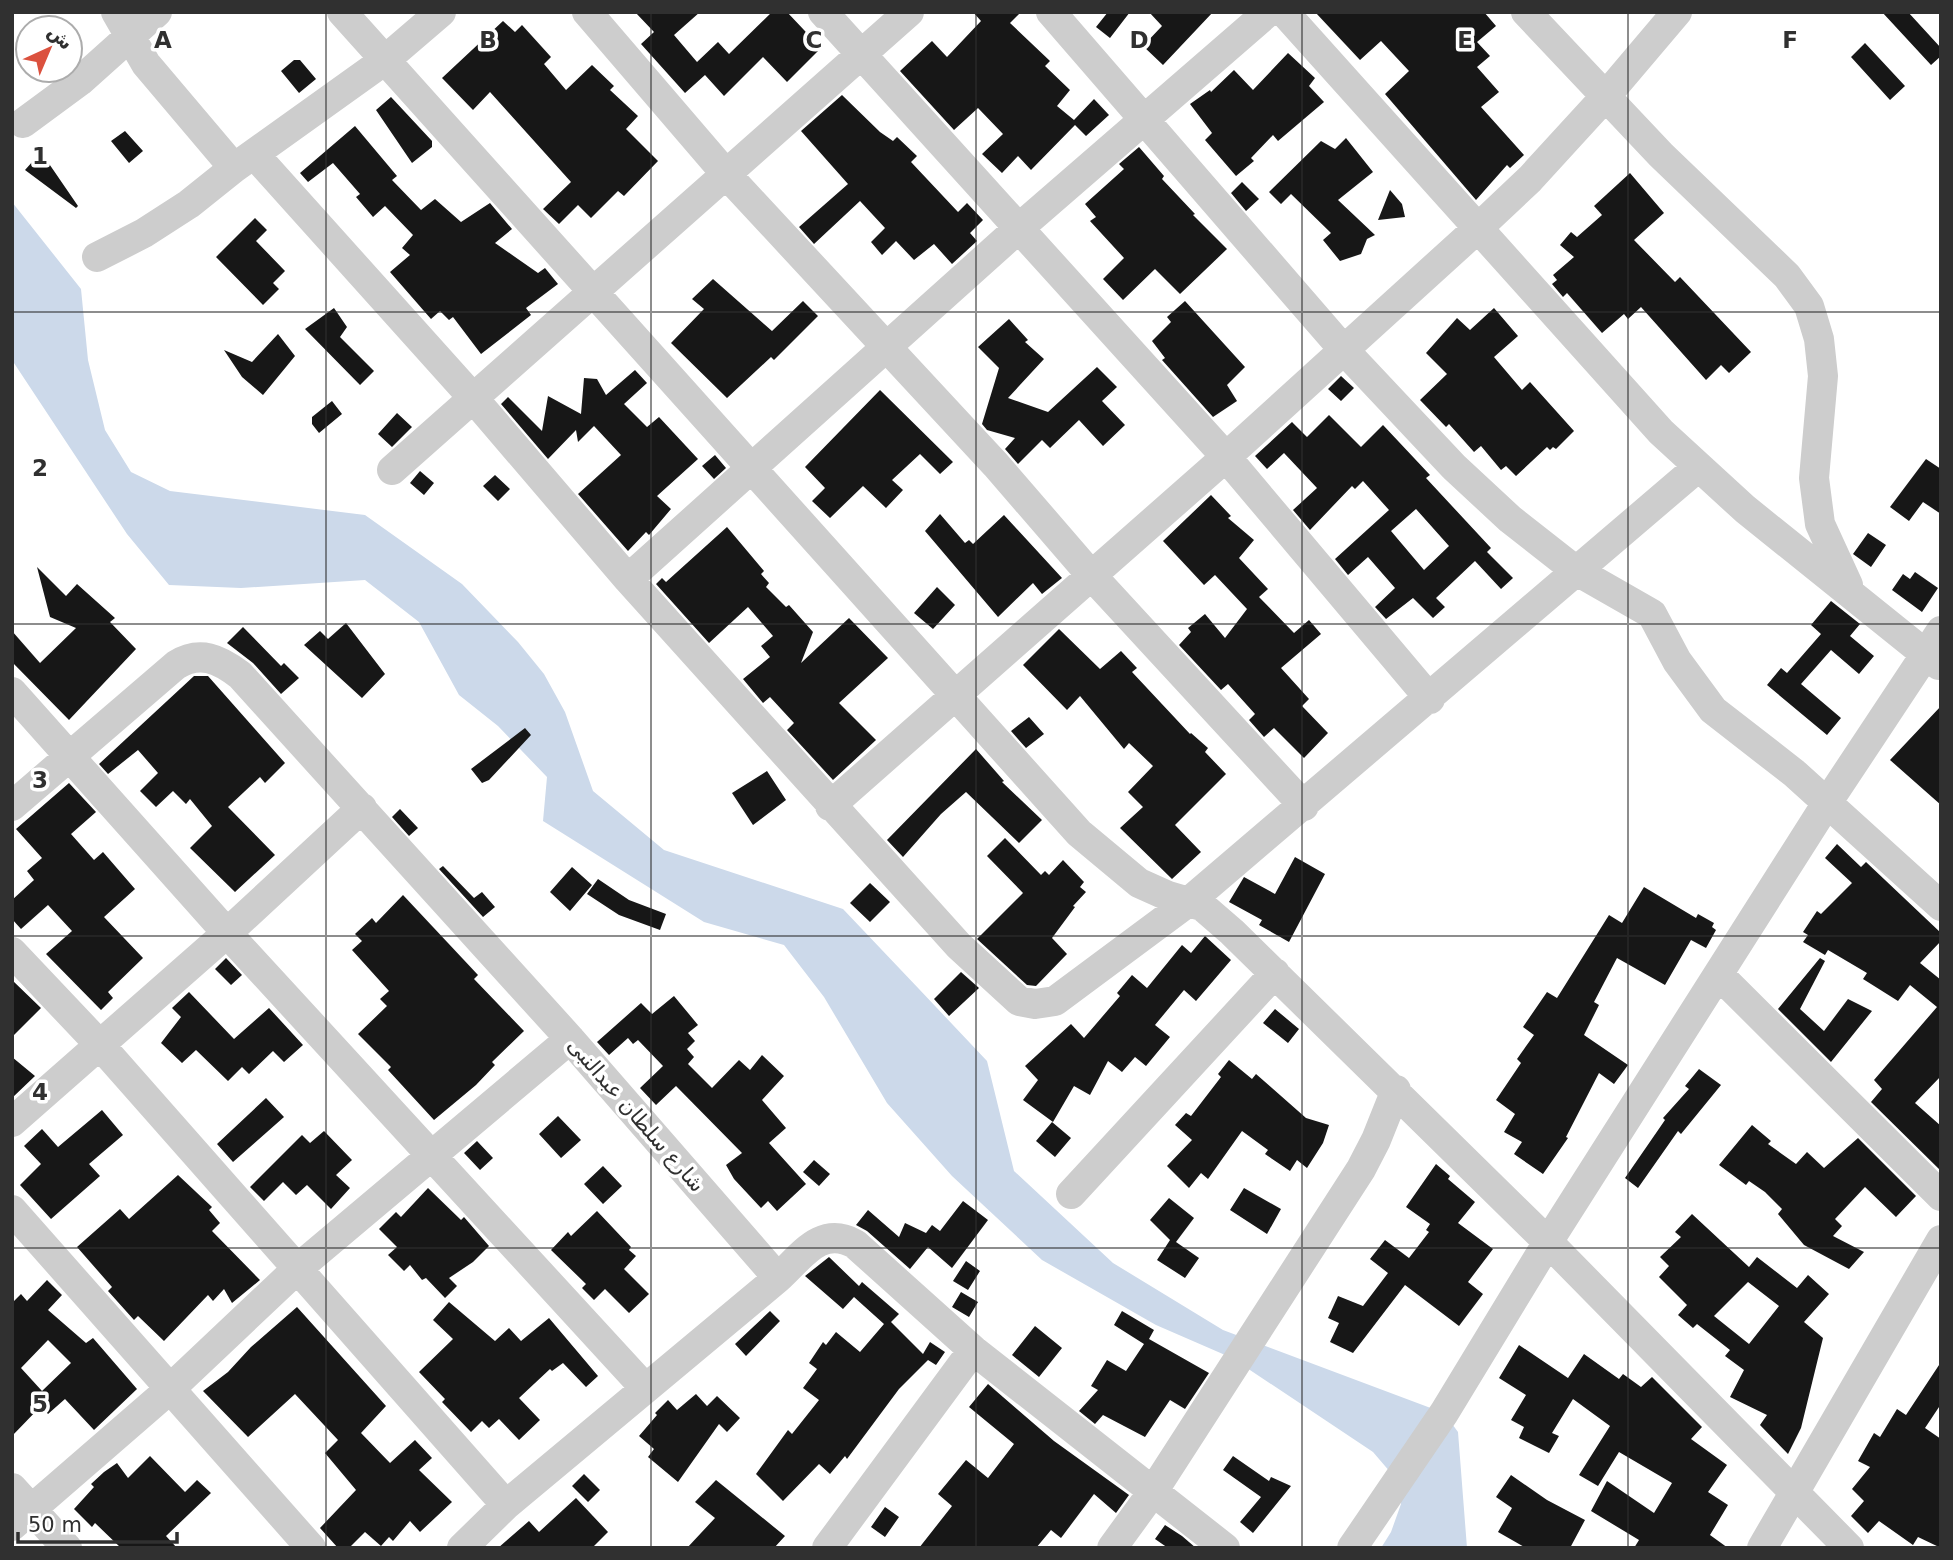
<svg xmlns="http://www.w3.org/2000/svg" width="1953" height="1560" font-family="'DejaVu Sans',Vazirmatn,sans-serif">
  <rect width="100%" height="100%" fill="#fff"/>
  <path fill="#ccd9ea" d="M12 202 81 289 88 360 105 430 131 472 170 491 365 515 462 584 518 642 544 674 565 712 593 791 664 850 843 909 919 989 987 1061 1014 1171 1113 1263 1223 1330 1444 1413 1458 1432 1467 1548H1381L1391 1532 1401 1504 1397 1480 1373 1452 1232 1358 1156 1325 1042 1260 952 1176 887 1103 824 997 784 945 704 922 543 821 547 777 498 726 459 695 419 622 365 580 241 588 169 585 127 534 12 360Z"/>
  <path fill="#171717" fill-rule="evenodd" d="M635 12H700L674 35 697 62 718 42 729 54 772 12H787L821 48 787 82 763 57 724 96 705 75 685 93 641 44 654 32Z
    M973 12H1021L1010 23 1050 61 1045 66 1070 90 1057 106 1074 120 1094 99 1109 115 1086 136 1075 125 1031 170 1018 156 1002 173 982 154 1003 134 978 108 954 130 900 71 932 41 947 57 981 21Z
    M1108 12H1130L1110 38 1096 27Z
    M1149 12H1213L1163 65 1143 46 1162 26Z
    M1315 12H1484L1496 26 1477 42 1490 56 1477 67 1499 92 1481 107 1524 155 1510 168 1507 165 1476 200 1385 94 1409 71 1381 41 1360 60Z
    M1882 12H1908L1941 48V56L1931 65Z
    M503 21 515 32 522 25 551 57 544 64 566 90 592 65 614 86 610 90 638 116 626 129 658 161 624 196 618 191 591 218 578 205 559 224 543 209 571 182 490 92 473 110 442 78Z
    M1865 43 1905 86 1890 100 1851 57Z
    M1288 53 1315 78 1309 86 1324 102 1278 141 1273 135 1251 158 1254 161 1236 176 1205 140 1212 133 1190 104 1210 90 1211 92 1234 70 1253 90Z
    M294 60H300L316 79 299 93 281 71Z
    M842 95 880 132 893 141 897 137 917 156 911 162 958 212 967 203 983 220 970 233 977 241 952 264 934 244 914 260 896 241 882 255 871 242 885 228 860 201 814 244 799 227 848 184 801 131Z
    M391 97 432 141V147L412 163 376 110Z
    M355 126 397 176 392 180 421 210 435 199 461 222 490 203 512 229 495 243 538 273 545 268 558 284 526 308 531 315 481 354 453 317 449 320 440 311 431 319 390 272 410 255 402 248 413 235 385 206 373 217 356 197 360 194 333 163 308 182 300 173Z
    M125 131 143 151 129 163 111 141Z
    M1346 138 1373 172 1338 200 1375 235 1367 239 1361 254 1340 261 1323 240 1331 233 1291 194 1281 204 1269 192 1321 141 1335 149Z
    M1139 147 1164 176 1162 179 1195 214 1193 215 1227 249 1180 294 1155 269 1123 300 1103 279 1124 258 1090 221 1096 217 1085 204 1124 169 1119 164Z
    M41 152 78 206 76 208 25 170Z
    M1630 173 1664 213 1634 240 1675 282 1680 277 1751 352 1729 373 1721 365 1706 380 1641 307 1628 319 1624 314 1602 333 1567 293 1563 297 1552 284 1557 280 1553 275 1574 257 1560 245 1571 232 1577 237 1602 215 1594 206Z
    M1242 182 1259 199 1246 211 1231 193Z
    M1390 190 1402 204 1405 217 1378 220Z
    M255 218 267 230 256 241 285 271 273 283 279 289 263 305 216 257Z
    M713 279 772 331 803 301 818 316 774 360 771 357 727 398 671 343 704 309 692 299Z
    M1185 301 1245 367 1227 385 1237 401 1213 417 1162 360 1165 358 1152 341 1171 322 1167 317Z
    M334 308 347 327 340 337 374 371 360 385 305 329Z
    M1494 308 1518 336 1494 357 1522 390 1530 382 1574 431 1556 449 1553 447 1550 450 1547 447 1516 476 1506 466 1501 470 1481 446 1474 452 1449 424 1446 427 1420 400 1447 374 1426 353 1457 318 1470 330Z
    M1009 319 1028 340 1025 342 1044 359 1008 398 1048 412 1097 367 1117 387 1102 401 1125 425 1103 446 1079 420 1050 448 1042 440 1018 464 1005 449 1015 438 987 430 982 424 999 368 978 347Z
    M278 334 295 356 263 395 242 377 224 350 252 362Z
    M635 370 647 383 624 404 647 427 659 417 698 459 657 496 671 509 649 535 646 532 628 551 578 494 621 455 594 426 578 442 576 430 548 459 501 404 508 397 542 431 548 396 581 414 584 378 597 379 606 395Z
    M1341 376 1354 388 1341 401 1328 389Z
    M880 390 953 462 940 474 920 454 892 480 903 490 886 508 863 486 830 518 812 501 825 488 805 467Z
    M332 401 342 414 319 433 312 424V417Z
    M397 413 412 427 392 447 378 434Z
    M1329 415 1361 447 1383 425 1430 475 1426 478 1491 548 1487 552 1513 578 1501 589 1475 561 1436 598 1445 607 1433 618 1413 598 1386 619 1375 607 1395 588 1368 557 1348 575 1335 559 1389 510 1363 481 1355 489 1352 486 1310 530 1293 510 1317 488 1284 453 1267 469 1255 456 1292 422 1307 437ZM1416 509 1449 546 1424 570 1391 531Z
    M715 455 726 468 714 479 702 466Z
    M1926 459 1941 469V514L1923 502 1909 521 1890 507Z
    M420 471 434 483 424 495 410 483Z
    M495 475 510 489 498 501 483 486Z
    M1211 495 1231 516 1228 518 1254 540 1239 558 1268 589 1259 597 1294 633 1309 620 1321 634 1281 668 1309 699 1302 706 1328 733 1304 758 1274 728 1264 737 1249 720 1255 714 1228 684 1221 690 1179 645 1191 632 1188 628 1205 614 1225 638 1247 609 1215 575 1204 585 1163 541Z
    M940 514 965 543 969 540 973 544 1004 515 1062 578 1042 594 1033 583 998 617 925 531Z
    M727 527 764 571 761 574 769 583 766 587 786 607 789 605 813 632 801 663 849 618 888 658 839 703 876 740 833 780 787 730 794 723 770 697 763 703 743 679 770 657 761 646 773 636 748 607 709 643 656 584 662 578 666 582Z
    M1868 533 1886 545 1871 567 1853 554Z
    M37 567 66 596 77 584 115 618 110 622 136 649 69 720 12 662V631L40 663 76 628 50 617Z
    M1915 572 1938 588 1922 612 1892 590 1903 574 1910 579Z
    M937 587 955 605 933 629 914 613Z
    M1831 601 1860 624 1850 636 1874 656 1859 674 1831 650 1801 684 1841 718 1827 735 1767 685 1781 668 1787 673 1821 634 1811 625Z
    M346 623 385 674 362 698 304 645 320 631 328 639Z
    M243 627 281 666 284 663 299 678 281 694 253 663 227 643Z
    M1059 629 1100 669 1121 651 1137 668 1132 672 1190 734 1191 733 1208 748 1205 752 1226 774 1175 825 1201 852 1172 879 1120 828 1143 807 1128 792 1153 766 1129 743 1124 749 1080 696 1067 710 1023 665Z
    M194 676H208L285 763 265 783 260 777 228 807 275 855 235 892 190 848 212 826 190 799 186 804 173 791 156 807 140 791 158 773 138 750 108 774 99 764Z
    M1941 706V805L1890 760Z
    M1029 717 1044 734 1026 748 1011 731Z
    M525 728 531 735 489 780 482 783 471 769Z
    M976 749 1004 781 1002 782 1042 820 1019 843 966 792 941 814 903 857 887 840Z
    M767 771 786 800 753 825 732 793Z
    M69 783 96 812 71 834 94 860 103 852 135 889 104 917 143 958 108 992 113 998 101 1010 46 954 72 931 48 905 21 929 12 919V900L34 880 27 871 42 858 16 829Z
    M400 809 418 828 409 836 392 817Z
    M1005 838 1041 875 1045 871 1049 875 1063 860 1084 882 1080 887 1086 892 1073 906 1075 907 1052 938 1067 954 1036 986 1027 985 977 939 1023 893 987 856Z
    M1837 844 1861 867 1866 862 1941 933V941L1920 963 1941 980V1076L1915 1103 1941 1126V1171L1871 1102 1882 1089 1874 1080 1937 1007 1910 985 1898 1001 1863 979 1867 973 1828 950 1825 955 1803 942 1808 935 1803 932 1817 911 1821 914 1852 883 1825 858Z
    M1295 857 1325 874 1289 942 1259 925 1262 920 1229 902 1244 877 1275 894Z
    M443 866 474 898 482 892 495 907 483 917 439 869Z
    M572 867 592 885 570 911 550 892Z
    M598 879 629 900 666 914 660 930 619 915 587 894Z
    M870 883 890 902 870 922 850 903Z
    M1644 887 1696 918 1698 914 1714 923 1712 927 1716 930 1706 948 1691 940 1665 985 1617 958 1594 1002 1599 1005 1584 1035 1628 1065 1614 1084 1599 1073 1566 1137 1568 1138 1543 1174 1514 1154 1522 1142 1504 1132 1515 1114 1496 1100 1521 1063 1517 1059 1534 1035 1523 1027 1547 992 1557 998 1609 915 1622 923Z
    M403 895 478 975 474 979 524 1031 492 1062 495 1065 476 1085 434 1120 388 1070 391 1067 358 1034 387 1006 380 999 389 991 352 950 362 941 355 934 372 918 376 923Z
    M1205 936 1231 960 1196 1001 1184 990 1155 1025 1170 1037 1146 1066 1135 1057 1122 1072 1108 1061 1090 1095 1074 1086 1053 1122 1023 1100 1038 1080 1025 1066 1071 1024 1084 1038 1120 996 1117 993 1132 975 1147 988 1182 945 1191 953Z
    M226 958 242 975 231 985 215 969Z
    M1820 958 1825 961 1800 1009 1824 1031 1848 999 1872 1011 1831 1062 1778 1009Z
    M961 972 979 988 949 1016 934 999Z
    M12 980 41 1008 12 1037Z
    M189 992 234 1039 269 1008 303 1045 284 1062 273 1051 249 1074 242 1067 228 1081 196 1050 182 1063 161 1043 181 1017 172 1008Z
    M674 996 698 1025 688 1033 695 1041 687 1049 694 1057 688 1064 712 1088 739 1060 750 1070 762 1055 784 1076 762 1100 786 1128 769 1143 806 1184 777 1211 768 1201 761 1208 734 1179 726 1165 742 1153 676 1086 656 1105 640 1088 663 1066 638 1040 633 1044 628 1038 609 1055 597 1042 641 1003 652 1014Z
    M1275 1009 1299 1029 1288 1043 1263 1023Z
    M12 1057 35 1076 12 1098Z
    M1229 1060 1252 1079 1256 1074 1306 1118 1329 1125 1323 1143 1307 1168 1297 1160 1290 1171 1265 1154 1268 1150 1242 1131 1208 1179 1201 1173 1189 1188 1167 1166 1192 1140 1175 1125 1186 1113 1191 1116 1221 1077 1218 1074Z
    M1699 1069 1721 1085 1681 1134 1678 1131 1638 1188 1625 1178 1665 1120 1663 1118 1689 1089 1685 1086Z
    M266 1098 284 1117 233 1162 217 1144Z
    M102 1110 123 1135 89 1164 100 1176 51 1219 20 1185 41 1164 24 1146 42 1129 58 1147Z
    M558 1116 581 1140 561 1158 539 1134Z
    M1052 1122 1071 1138 1055 1157 1036 1141Z
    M1752 1125 1771 1141 1768 1144 1796 1164 1807 1152 1824 1168 1858 1138 1916 1196 1896 1217 1865 1187 1835 1219 1842 1226 1833 1236 1864 1252 1849 1269 1804 1245 1778 1214 1782 1209 1765 1192 1749 1181 1746 1185 1719 1165Z
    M324 1131 352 1160 336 1175 350 1188 331 1209 307 1185 296 1195 283 1182 264 1201 250 1187 302 1135 310 1143Z
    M477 1141 493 1158 480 1170 464 1153Z
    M814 1160 830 1174 819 1186 803 1172Z
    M1436 1164 1450 1176 1448 1179 1475 1202 1458 1223 1493 1249 1468 1282 1483 1294 1459 1326 1405 1285 1353 1353 1330 1342 1339 1323 1328 1318 1338 1296 1363 1306 1388 1273 1370 1259 1385 1240 1409 1258 1429 1232 1426 1230 1430 1224 1406 1207Z
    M603 1166 622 1186 603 1204 584 1184Z
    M178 1175 212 1207 209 1210 220 1223 212 1231 260 1280 232 1303 224 1289 213 1301 208 1295 164 1341 138 1316 134 1320 108 1291 112 1287 77 1247 120 1209 129 1219Z
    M428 1188 461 1220 464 1217 489 1246 473 1262 449 1278 457 1286 445 1298 426 1278 422 1280 410 1265 404 1271 388 1255 397 1247 379 1229 396 1212 401 1217Z
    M1244 1188 1281 1209 1267 1234 1230 1210Z
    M1169 1198 1194 1218 1176 1242 1199 1258 1185 1278 1157 1260 1170 1240 1150 1220Z
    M963 1201 988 1220 952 1268 928 1247 910 1269 867 1231 856 1225 868 1210 899 1237 905 1223 926 1233 932 1225 940 1231Z
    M597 1211 631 1247 629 1250 636 1256 624 1269 649 1294 629 1313 605 1289 594 1300 582 1288 586 1284 551 1250 568 1232 571 1236Z
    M1692 1214 1749 1267 1757 1257 1797 1288 1808 1275 1829 1294 1804 1322 1823 1338 1801 1428 1788 1454 1760 1425 1767 1415 1730 1397 1744 1370 1725 1356 1730 1350 1697 1324 1693 1328 1678 1315 1687 1305 1659 1277 1669 1266 1660 1257 1681 1237 1675 1232ZM1748 1282 1779 1306 1749 1344 1714 1316Z
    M829 1257 859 1286 862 1282 899 1314 891 1322 923 1354 930 1342 945 1352 936 1365 928 1360 899 1389 847 1459 845 1456 830 1474 819 1464 783 1501 756 1474 788 1430 792 1434 819 1400 803 1388 817 1369 809 1363 823 1342 826 1345 836 1332 860 1352 884 1324 854 1297 843 1309 805 1276Z
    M966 1261 980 1271 968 1290 953 1281Z
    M47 1280 62 1295 48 1310 86 1343 93 1338 137 1389 94 1430 65 1399 48 1414 41 1406 12 1436V1303L21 1294 27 1301ZM48 1340 71 1363 42 1391 21 1368Z
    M961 1292 978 1302 969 1317 952 1307Z
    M449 1302 495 1341 509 1328 521 1341 549 1318 598 1376 586 1387 563 1363 552 1371 550 1369 519 1398 540 1420 519 1440 499 1419 489 1428 482 1421 471 1432 442 1402 445 1399 419 1372 453 1339 433 1320Z
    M297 1307 386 1406 361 1433 390 1463 415 1440 432 1458 419 1470 452 1502 420 1532 410 1521 393 1541 389 1537 381 1546 365 1532 349 1548H338L320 1528 356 1490 325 1453 338 1440 295 1394 248 1437 203 1391 228 1372 251 1347Z
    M770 1311 780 1321 746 1356 735 1344Z
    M1122 1311 1154 1330 1149 1339 1209 1373 1185 1409 1170 1400 1145 1437 1103 1415 1095 1424 1079 1411 1098 1390 1091 1386 1107 1360 1126 1371 1144 1344 1114 1325Z
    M1035 1326 1062 1348 1039 1377 1012 1355Z
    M1519 1345 1568 1378 1584 1354 1619 1379 1623 1374 1641 1387 1652 1377 1702 1427 1691 1439 1727 1465 1708 1492 1728 1505 1710 1535 1728 1548H1634L1639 1540 1591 1511 1607 1481 1654 1513 1672 1483 1619 1452 1598 1486 1579 1475 1610 1426 1573 1399 1552 1433 1559 1436 1549 1453 1519 1438 1524 1427 1511 1420 1526 1395 1499 1378Z
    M1941 1362V1404L1925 1428 1941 1439V1548L1918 1537 1913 1545 1879 1521 1868 1533 1851 1516 1864 1501 1852 1489 1870 1467 1858 1461 1874 1433 1880 1437 1897 1409 1906 1415Z
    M988 1384 1054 1441 1129 1495 1116 1513 1094 1494 1061 1538 1051 1530 1036 1548H919L952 1506 938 1494 966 1460 988 1478 1014 1444 969 1407Z
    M696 1394 707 1406 717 1396 740 1418 727 1432 719 1424 678 1482 648 1457 654 1449 639 1436 657 1415 655 1413 668 1400 677 1410Z
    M150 1456 185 1492 197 1480 211 1493 166 1536 177 1548H121L95 1523 92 1527 74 1509 94 1487 91 1484 104 1472 117 1463 128 1478Z
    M1233 1456 1269 1481 1271 1477 1291 1486 1253 1533 1240 1522 1261 1497 1223 1470Z
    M584 1474 600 1490 588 1502 572 1486Z
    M1511 1475 1547 1500 1585 1520 1570 1548H1526L1498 1532 1512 1508 1496 1497Z
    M716 1480 785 1536 774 1548H687L715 1518 695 1502Z
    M576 1498 608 1532 592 1548H498L529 1521 539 1532Z
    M885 1507 899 1517 885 1537 871 1527Z
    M1165 1525 1182 1536 1196 1548H1168L1155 1539Z"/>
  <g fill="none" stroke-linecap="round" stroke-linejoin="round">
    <path stroke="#cdcdcd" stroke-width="30" d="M116 12 146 64 234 168
      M342 12 1079 833 1139 883 1168 896 1202 906 1232 932 1548 1242 1849 1548
      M587 12 726 174 996 465 1091 575 1304 806
      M823 12 1226 457 1430 699
      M1051 12 1343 349 1454 467 1510 519 1575 570 1652 614 1677 661 1713 710 1794 773 1941 906
      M1284 12 1661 432 1745 509 1939 665
      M1526 12 1661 155 1787 276 1809 306 1819 339 1823 376 1814 478 1820 524 1848 585
      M23 123 80 81 157 12
      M254 154 474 399 628 579 959 946 1019 1001 1035 1004 1055 1001 1191 900 1697 468
      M97 257 144 233 189 204 234 168 385 60 441 12
      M392 470 909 12
      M628 579 1019 228 1268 12
      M12 692 227 933 645 1388
      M12 806 176 665C200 650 219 659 240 675L570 1039 778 1278 506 1505 462 1548
      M830 806 1226 457 1477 229 1530 179 1605 97 1677 12
      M12 952 99 1044 506 1505
      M1719 975 1941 1196
      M12 1122 227 933 362 808
      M1071 1194 1275 973
      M12 1210 311 1548
      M778 1278C802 1256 821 1225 855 1244L973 1350 827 1548
      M973 1350 1225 1548
      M12 1488 67 1548
      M12 1526 170 1389 297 1269 570 1039
      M1112 1548 1152 1493 1361 1169 1376 1140 1396 1090
      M1352 1548 1444 1413 1548 1242 1827 803 1941 631
      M1762 1548 1941 1240"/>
  </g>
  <path fill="none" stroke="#303030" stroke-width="2" stroke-opacity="0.55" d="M326 12V1548M651 12V1548M976 12V1548M1302 12V1548M1628 12V1548M12 312H1941M12 624H1941M12 936H1941M12 1248H1941"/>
  <g text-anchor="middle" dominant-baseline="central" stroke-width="7" stroke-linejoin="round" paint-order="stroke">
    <g font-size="21" fill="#303030" stroke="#fff">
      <text transform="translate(636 1115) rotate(49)">شارع سلطان عبدالنبى</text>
    </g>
  </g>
  <g font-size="23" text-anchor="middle" font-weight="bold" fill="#303030" stroke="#fff" stroke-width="7" stroke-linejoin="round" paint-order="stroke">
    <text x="163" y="48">A</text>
    <text x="488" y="48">B</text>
    <text x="814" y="48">C</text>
    <text x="1139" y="48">D</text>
    <text x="1465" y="48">E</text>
    <text x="1790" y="48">F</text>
    <text x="40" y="164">1</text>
    <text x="40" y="476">2</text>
    <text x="40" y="788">3</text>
    <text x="40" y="1100">4</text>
    <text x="40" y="1412">5</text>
  </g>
  <rect width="1953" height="1560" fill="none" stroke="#303030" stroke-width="28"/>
  <g transform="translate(49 49) rotate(44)"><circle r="33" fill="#ffffff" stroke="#acacac" stroke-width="2"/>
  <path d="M0-5L12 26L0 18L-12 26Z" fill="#db513e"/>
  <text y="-10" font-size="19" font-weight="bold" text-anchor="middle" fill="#303030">ش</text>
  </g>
  <path d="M18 1532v10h159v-10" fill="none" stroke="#303030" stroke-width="3.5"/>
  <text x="28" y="1532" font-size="21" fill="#303030" stroke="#ffffff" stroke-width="5" paint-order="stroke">50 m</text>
</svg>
